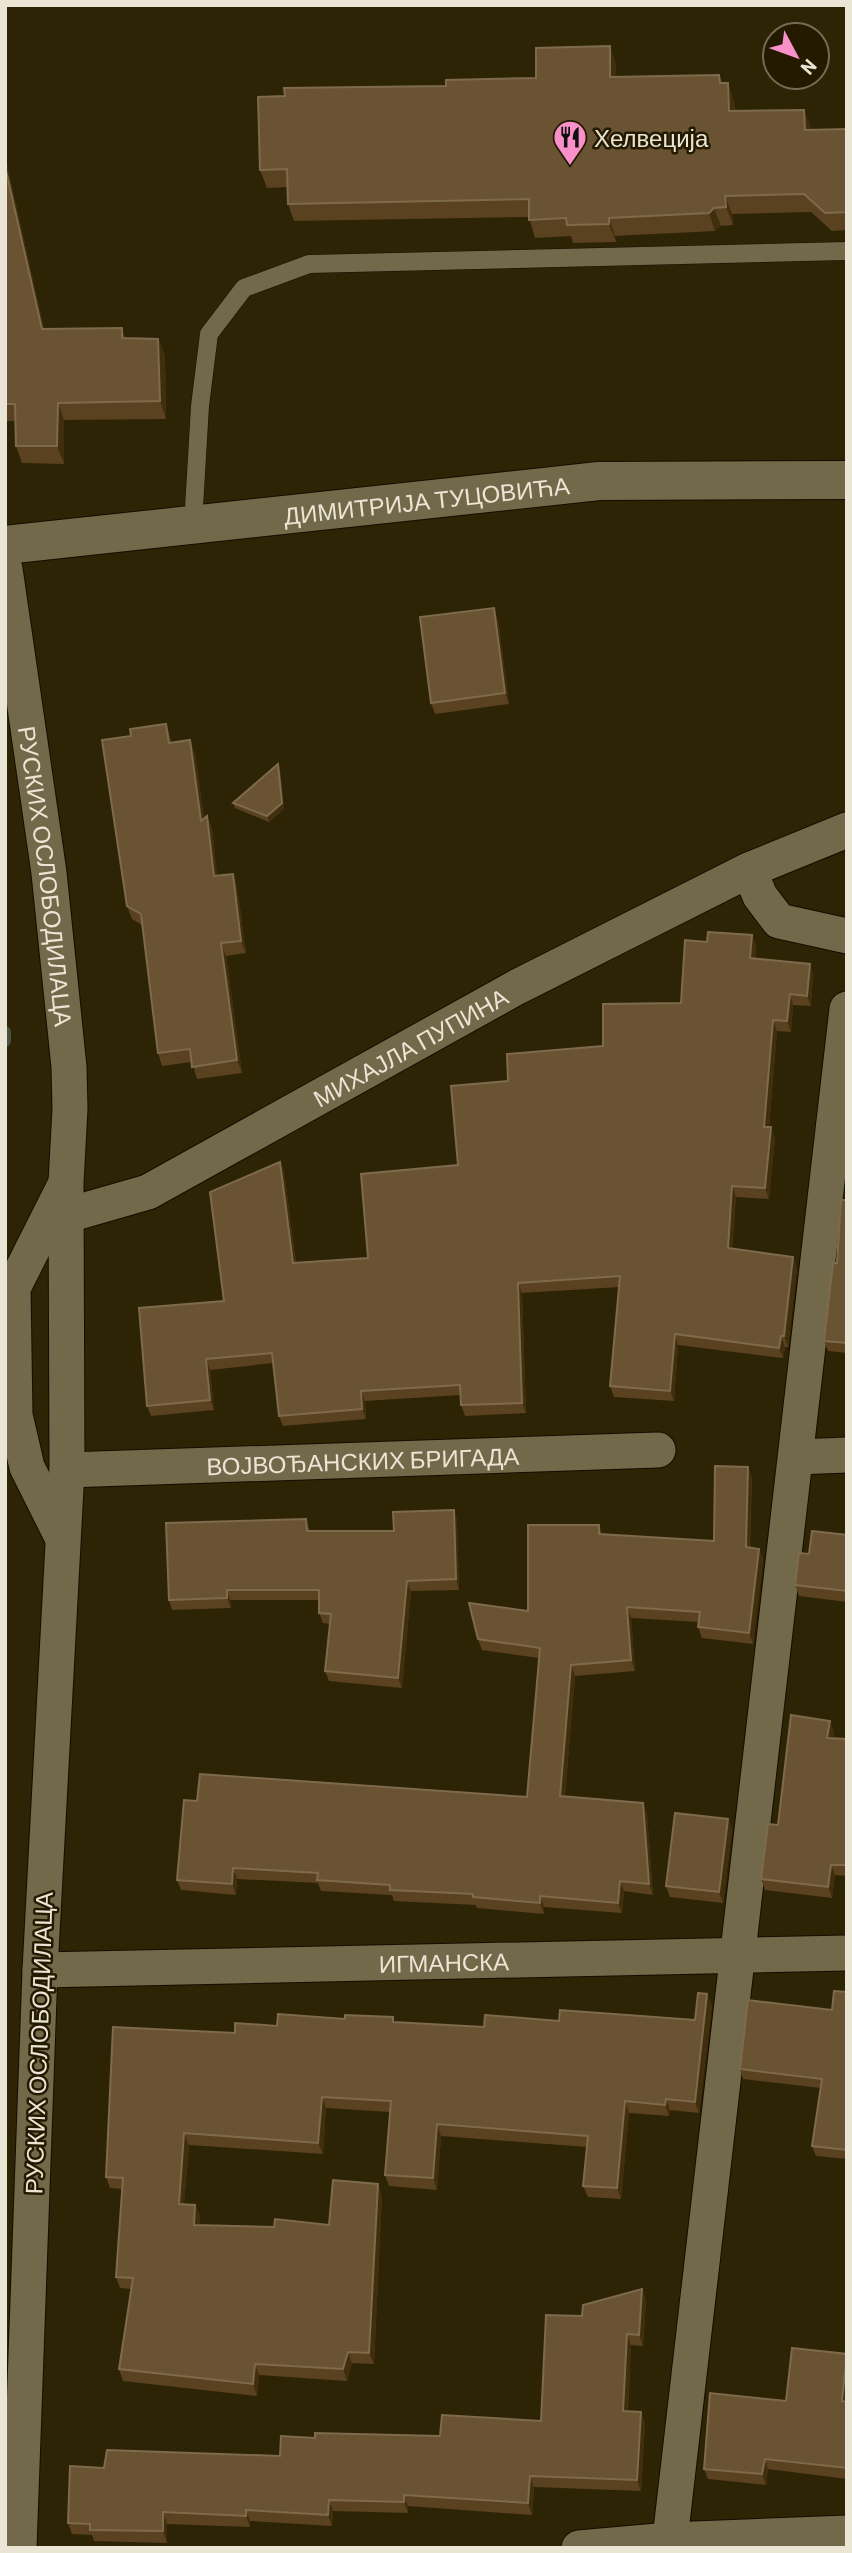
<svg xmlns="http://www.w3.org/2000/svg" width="852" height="2553" font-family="Barlow,sans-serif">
  <rect width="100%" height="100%" fill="#2d2406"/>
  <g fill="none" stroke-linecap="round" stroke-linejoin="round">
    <path stroke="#485140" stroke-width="12" d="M5 1032V1041"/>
    <defs>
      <path id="service" d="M193 525 200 406 209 334 244 288 309 264 847 251"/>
      <g id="minor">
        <path id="s1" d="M5 569 49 873 69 1067 70 1109 66 1183 67 1470 40 1970 19 2548"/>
        <path d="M749 870 760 896 779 921 847 936"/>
        <path id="s2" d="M68 1215 148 1192 517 987 749 870 847 830"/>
        <path d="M796 1457 847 1455"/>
        <path id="s3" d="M67 1470 658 1450"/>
        <path d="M62 1537 27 1467 15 1415 13 1288 65 1185"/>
        <path id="s4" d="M40 1970 847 1953"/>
        <path d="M579 2548 669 2540 847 2533"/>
        <path d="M669 2548 847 1009"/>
      </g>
      <g id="tertiary">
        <path id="s5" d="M5 545 599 481 847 480"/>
      </g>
    </defs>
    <use href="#service" stroke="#140d00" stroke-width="19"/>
    <use href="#minor" stroke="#140d00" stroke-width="37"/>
    <use href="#tertiary" stroke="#140d00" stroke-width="40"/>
    <use href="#service" stroke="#72684a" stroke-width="18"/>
    <use href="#minor" stroke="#72684a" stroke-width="35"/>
    <use href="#tertiary" stroke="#72684a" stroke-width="38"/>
  </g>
  <path fill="#5a411f" d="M616 64V77L719 75 722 83 734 101 735 111 811 127V130L847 129V230L832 231 811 212 732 214 733 225 721 226 715 231 615 236 616 242 573 243 571 236 535 238 529 217 294 221 288 204 287 187 267 188 260 170 446 86 536 78Z
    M5 156 44 329 122 328 125 338 158 339 165 356 166 419 64 420V464L22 463 16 446 15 421H5Z
    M498 619 509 704 435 714 431 703Z
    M166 724 172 743 195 753 204 818 207 816 212 828 217 876 233 874 237 886 246 953 226 956 242 1073 197 1079 192 1062 162 1066 158 1053 142 925 132 919 127 906 131 736Z
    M280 770 284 809 269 822 235 808 233 803Z
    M752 935 756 945 755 959 810 964 813 974 811 1006 793 1005 791 1032 777 1031 769 1127 775 1138 769 1199 736 1197 732 1249 793 1257 797 1268 788 1347H785L783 1358 678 1345 674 1401 614 1397 610 1386 619 1287 522 1293 526 1413 465 1416 461 1405 460 1395 365 1401 366 1419 283 1426 279 1416 273 1363 210 1370 214 1410 151 1416 147 1406 224 1301 280 1162 284 1172 296 1263 368 1258 458 1165 508 1081 603 1046 681 1003 707 942Z
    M847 1200V1353L828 1351 824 1341Z
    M752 1477 750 1548 759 1549 763 1559 753 1644 702 1638 698 1627 699 1622 631 1618 635 1671 575 1676 565 1796 643 1803 647 1814 653 1895 624 1891 622 1913 544 1907V1914L477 1908 476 1905 394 1901 392 1895 321 1891 318 1883 237 1879 236 1895 181 1890 177 1880 197 1801 527 1797 539 1658 482 1650 478 1639 528 1611 599 1525 602 1534 714 1541Z
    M454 1510 457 1520 459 1590 411 1591 402 1688 329 1681 325 1671 330 1624 323 1623 319 1613V1600H230L231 1608 172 1610 169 1600 306 1519 310 1531H394Z
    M847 1535V1602L799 1596 795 1585 809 1554Z
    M834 1731 833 1738 847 1739V1876L835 1875 832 1898 765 1890 761 1879 778 1825Z
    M728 1819 732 1830 723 1903 670 1897 666 1886Z
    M847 1992V2159L816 2156 812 2146 821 2088 743 2079 740 2069 832 2010Z
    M712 2005 699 2113 670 2110 669 2116 629 2113 621 2199 588 2197 583 2186 587 2147 441 2136 437 2190 389 2186 385 2175 390 2112 326 2108 323 2154 189 2145 184 2204 195 2205 200 2216 199 2225 274 2227 329 2225 382 2195 374 2364 352 2363 347 2381 259 2375 257 2396 123 2381 119 2369 132 2289 120 2288 116 2277 122 2189 110 2188 106 2177 235 2033 277 2026 395 2022 484 2027 559 2021 695 2020Z
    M642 2289 646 2300 643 2346 631 2345 628 2411 641 2412 645 2423 641 2491 534 2487 532 2515 408 2506V2513L333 2511 332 2526 250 2521V2527L167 2524V2543L94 2541 92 2535 72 2534 68 2523 104 2468 280 2456 315 2438 440 2436 541 2421 582 2316Z
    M847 2354V2479L768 2469 766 2485 708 2479 704 2469 786 2401Z"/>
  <path fill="#412e0d" d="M610 46 616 64V95L610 77Z
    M728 83 734 101 736 129 729 111Z
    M804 110 811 127V148L805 130Z
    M5 156 48 346 42 329 5 166Z
    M725 196 732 214 733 225 726 207Z
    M714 208 721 226 715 231 709 213Z
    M609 218 615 236 616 242 609 224Z
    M158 339 165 356 166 419 160 401Z
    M58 403 64 420V464L57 446Z
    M494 608 498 619 509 704 505 693Z
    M166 724 171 737 173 756 169 743Z
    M190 740 195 753 206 833 201 821Z
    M278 764 280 770 284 809 269 822 267 816Z
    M207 816 212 828 219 889 214 876Z
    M233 874 237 886 246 953 241 941Z
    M752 935 756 945 754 969 750 958Z
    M221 943 226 956 242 1073 237 1060Z
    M810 964 813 974 811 1006 807 996Z
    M790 994 793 1005 791 1032 787 1021Z
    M773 1020 777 1031 768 1137 764 1127Z
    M771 1127 775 1138 769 1199 765 1188Z
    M280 1162 284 1172 297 1274 293 1263Z
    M732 1186 736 1197 731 1259 728 1248Z
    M793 1257 797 1268 788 1347 784 1336Z
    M518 1283 522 1293 526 1413 522 1403Z
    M675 1334 678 1345 674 1401 670 1391Z
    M781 1336 785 1347 783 1358 779 1348Z
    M206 1359 210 1370 214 1410 210 1400Z
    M361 1391 365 1401 366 1419 362 1409Z
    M748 1467 752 1477 749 1558 746 1547Z
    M454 1510 457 1520 459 1590 456 1579Z
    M759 1549 763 1559 753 1644 749 1633Z
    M407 1581 411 1591 402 1688 398 1678Z
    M227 1590 230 1600 231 1608 227 1598Z
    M627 1607 631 1618 635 1671 631 1660Z
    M571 1665 575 1676 564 1807 560 1796Z
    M830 1721 834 1731 831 1749 827 1738Z
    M643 1803 647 1814 653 1895 649 1884Z
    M728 1819 732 1830 723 1903 719 1892Z
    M831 1865 835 1875 832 1898 828 1887Z
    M233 1868 237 1879 236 1895 232 1884Z
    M620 1881 624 1891 622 1913 618 1903Z
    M540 1896 544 1907V1914L540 1903Z
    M707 1994 712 2005 699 2113 695 2102Z
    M322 2097 326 2108 323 2154 318 2143Z
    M666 2099 670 2110 669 2116 665 2105Z
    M625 2101 629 2113 621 2199 617 2188Z
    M437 2124 441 2136 437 2190 433 2178Z
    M184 2133 189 2145 183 2215 179 2204Z
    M378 2184 382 2195 374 2364 369 2353Z
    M195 2205 200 2216 198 2236 194 2225Z
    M642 2289 646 2300 643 2346 639 2335Z
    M627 2334 631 2345 627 2422 623 2411Z
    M348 2352 352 2363 347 2381 343 2369Z
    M847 2354V2402L842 2401Z
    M255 2364 259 2375 257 2396 253 2384Z
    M641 2412 645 2423 641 2491 637 2480Z
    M765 2459 768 2469 766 2485 762 2474Z
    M530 2476 534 2487 532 2515 528 2503Z
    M404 2495 408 2506V2513L404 2502Z
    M329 2500 333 2511 332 2526 328 2515Z
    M246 2510 250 2521V2527L246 2516Z
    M163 2512 167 2524V2543L163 2531Z"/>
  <path fill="#695332" stroke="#7e6a4c" stroke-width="2" d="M610 46V77L719 75 720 83H728L729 111 804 110 805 130 847 129V212L825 213 804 194 725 196 726 207 714 208 709 213 609 218V224L567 225 566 218 529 220V199L288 204 287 169 260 170 258 97 285 96 284 88 446 86V80L536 78V48Z
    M5 166 42 329 122 328V338L158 339 160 401 58 403 57 446H16L15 404H5Z
    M494 608 505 693 431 703 420 617Z
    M166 724 169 743 190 740 201 821 207 816 214 876 233 874 241 941 221 943 237 1060 192 1067 190 1049 158 1053 141 914 127 906 102 740 131 736 130 729Z
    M278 764 282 803 267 816 233 803Z
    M708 932 752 935 750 958 810 964 807 996 790 994 787 1021 773 1020 764 1127H771L765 1188 732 1186 728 1248 793 1257 784 1336H781L779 1348 675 1334 670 1391 610 1386 620 1276 518 1283 522 1403 461 1405 460 1385 361 1391 362 1409 279 1416 272 1353 206 1359 210 1400 147 1406 139 1308 224 1301 210 1192 280 1162 293 1263 368 1258 361 1174 458 1165 451 1086 508 1081 507 1054 603 1046V1004L681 1003 685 940 707 942Z
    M841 1200H847V1343L824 1341 833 1263H837Z
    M715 1466 748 1467 746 1547 759 1549 749 1633 698 1627 700 1612 627 1607 631 1660 571 1665 560 1796 643 1803 649 1884 620 1881 618 1903 540 1896V1903L473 1897V1894L390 1890V1885L317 1880 318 1873 233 1868 232 1884 177 1880 184 1800 197 1801 200 1774 527 1797 540 1648 478 1639 469 1603 528 1611V1525H599V1534L714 1541Z
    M454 1510 456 1579 407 1581 398 1678 325 1671 331 1614 319 1613V1590H227V1598L169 1600 166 1523 306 1519 307 1531H394L393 1512Z
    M812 1531 847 1535V1591L795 1585 799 1553 809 1554Z
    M791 1715 830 1721 827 1738 847 1739V1865H831L828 1887 761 1879 768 1824 778 1825Z
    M675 1813 728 1819 719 1892 666 1886Z
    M834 1991 847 1992V2150L812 2146 822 2079 740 2069 748 2000 832 2010Z
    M698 1993 707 1994 695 2102 666 2099 665 2105 625 2101 617 2188 583 2186 588 2136 437 2124 433 2178 385 2175 391 2101 322 2097 318 2143 184 2133 179 2204 195 2205 194 2225 274 2227 275 2219 329 2225 333 2180 378 2184 369 2353 348 2352 343 2369 255 2364 253 2384 119 2369 133 2278 116 2277 123 2178 106 2177 113 2027 235 2033V2023L277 2026 278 2014 345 2019V2015L393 2017V2022L484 2027 485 2015 559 2021 560 2010 695 2020Z
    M642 2289 639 2335 627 2334 623 2411 641 2412 637 2480 530 2476 528 2503 404 2495V2502L329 2500 328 2515 246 2510V2516L163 2512V2531L90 2530V2524L68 2523 70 2466 104 2468 107 2450 280 2456 281 2436 315 2438V2433L440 2436 442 2415 541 2421 546 2315 582 2316 583 2305Z
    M792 2348 847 2354 842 2401 847 2402V2468L765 2459 762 2474 704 2469 710 2393 786 2401Z"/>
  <defs>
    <symbol id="restaurant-pin" viewBox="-11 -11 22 30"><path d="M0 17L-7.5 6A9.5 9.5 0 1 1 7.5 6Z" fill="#f990ca" stroke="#231a00"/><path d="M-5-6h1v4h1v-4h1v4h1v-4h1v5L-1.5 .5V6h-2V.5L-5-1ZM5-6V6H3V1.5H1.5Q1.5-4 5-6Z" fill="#111"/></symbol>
  </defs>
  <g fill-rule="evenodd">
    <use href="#restaurant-pin" x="551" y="118" width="38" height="52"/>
  </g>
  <g text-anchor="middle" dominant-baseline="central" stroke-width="5" stroke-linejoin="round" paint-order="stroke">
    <g font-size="24" fill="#eae5d4" stroke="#231a00" text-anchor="start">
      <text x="594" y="137">Хелвеција</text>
    </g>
    <g font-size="24" fill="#eae5d4" stroke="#231a00">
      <text stroke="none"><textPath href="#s5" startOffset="424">ДИМИТРИЈА ТУЦОВИЋА</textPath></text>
      <text stroke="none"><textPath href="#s1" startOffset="310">РУСКИХ ОСЛОБОДИЛАЦА</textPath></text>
      <text stroke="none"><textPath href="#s2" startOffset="383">МИХАЈЛА ПУПИНА</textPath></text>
      <text stroke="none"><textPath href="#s3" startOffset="296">ВОЈВОЂАНСКИХ БРИГАДА</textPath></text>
      <text stroke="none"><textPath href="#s4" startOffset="404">ИГМАНСКА</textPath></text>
      <text transform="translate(38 2043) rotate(-88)">РУСКИХ ОСЛОБОДИЛАЦА</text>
    </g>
  </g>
  <rect width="852" height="2553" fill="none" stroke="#eae5d4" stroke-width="14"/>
  <g transform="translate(796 56) rotate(131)"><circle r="33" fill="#231a00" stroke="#736b55" stroke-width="2"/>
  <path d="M0-5L12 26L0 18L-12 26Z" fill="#f990ca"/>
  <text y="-10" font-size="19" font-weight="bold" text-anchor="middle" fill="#eae5d4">N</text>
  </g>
</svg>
